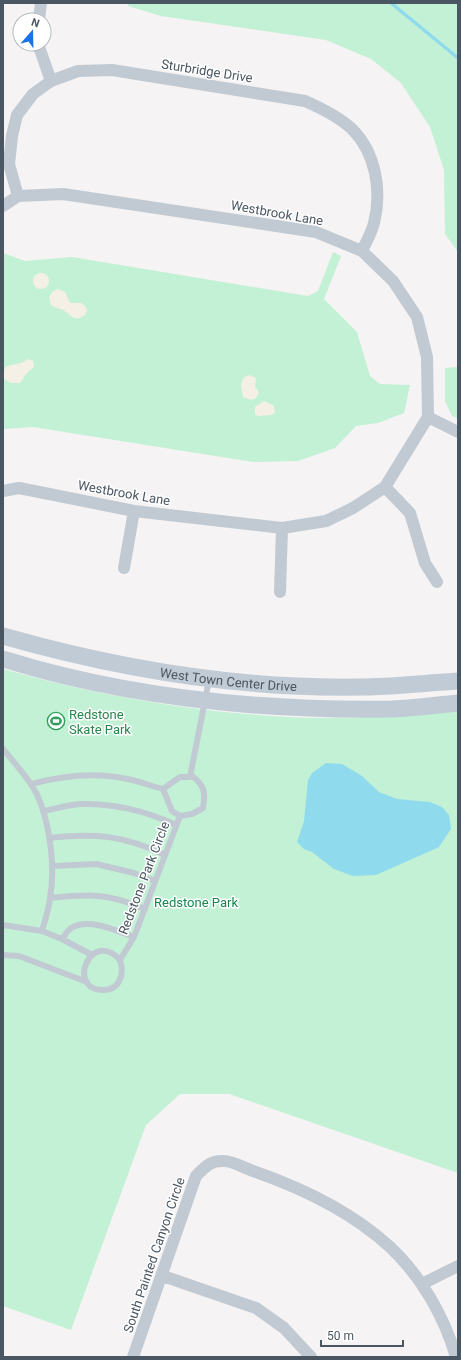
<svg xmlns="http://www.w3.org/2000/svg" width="461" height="1360" font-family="Roboto,sans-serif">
  <rect width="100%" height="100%" fill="#f5f3f3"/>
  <path fill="#c3f1d5" d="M128 3H458V252L445 234 444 170 430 127 401 83 371 59 326 40 161 16 128 6Z
    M333 252 341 256 324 299 357 332 370 376 380 384 410 385 404 413 378 423 356 426 335 448 298 461 253 462 33 427 3 429V253L25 261 72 257 308 296 318 291Z
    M458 367V418L452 416 445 401V368Z
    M3 669C106 698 214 716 322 718 367 718 413 715 458 711V1173L229 1094H180L146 1125 71 1330 3 1306Z"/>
  <path fill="#f5f0e5" d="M33 281a8 8 0 1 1 16 0a8 8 0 1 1-16 0Z
    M58 289 65 292 70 303H81L85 306 87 310 85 315C75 323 71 315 63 310 59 308 55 308 51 305L49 297 52 292Z
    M28 359 33 361 34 367 27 373 20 383H11L4 379 3 371 7 366 21 363Z
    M249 375 256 378 255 387 259 392 256 398 251 400 243 397 241 386 243 378Z
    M264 401 274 406 275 413 271 415 258 416 255 414V407Z"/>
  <path fill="#90daee" d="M326 763 342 764 362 776 379 792 397 799 430 802 442 807 449 815 451 829 439 847 376 875 353 876 334 869 312 852 304 849 297 842 304 821 308 780 312 773Z"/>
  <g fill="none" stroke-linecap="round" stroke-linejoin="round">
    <path stroke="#90daee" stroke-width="3.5" d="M391 3 458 58"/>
    <path stroke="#c1cad2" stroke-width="6" d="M3 749C12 760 22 771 30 783 49 809 56 866 50 898 49 909 45 920 42 931L3 925
      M31 784C61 776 96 772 127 779 139 781 151 786 163 789L180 777H190L209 680
      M163 789 172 811 180 816
      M43 811C55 809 67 805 80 804 112 803 147 811 176 825
      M49 838C95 833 123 835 165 855
      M52 866 96 864 134 873 155 881
      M51 898C89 894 108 893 145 909
      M42 931 62 939 92 955
      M62 939C65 935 68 929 73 927 90 918 117 931 134 937
      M3 955 19 956 87 982
      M120 960C91 928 66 989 102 990 119 991 125 975 120 960L134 937 180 816 192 814 203 808C206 791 204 785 191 775"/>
    <path stroke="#c1cad2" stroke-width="12" d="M39 20 41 3
      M38 44 51 81
      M18 196 9 164 12 136 17 115 33 94 51 81 78 71 112 70 305 101C321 108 338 116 352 129 376 153 382 191 374 223 372 232 366 242 362 251
      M3 206 18 196 63 194 316 232 362 251 393 281 417 317 427 357 428 417 385 487 353 508 326 521 282 528 134 511 19 488 3 491
      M428 417 458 432
      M385 487 410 513 425 563 437 582
      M124 568 134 511
      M280 592 282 528
      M163 1276 256 1308 284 1328 311 1357
      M422 1284 458 1266
      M133 1357 196 1176C205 1167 211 1160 224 1161 233 1161 244 1168 253 1171 302 1188 351 1211 390 1247 421 1276 444 1316 456 1357"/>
    <g stroke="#c1cbd6" stroke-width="17">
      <path id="s1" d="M3 636C119 669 237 689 358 687 391 687 425 683 458 681"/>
      <path d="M3 659C129 698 260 711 392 709 414 708 436 705 458 703"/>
    </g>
  </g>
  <defs>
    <symbol id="stadium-ring" viewBox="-11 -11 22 22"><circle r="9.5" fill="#fff" stroke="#2e9e5b" stroke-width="1.5"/><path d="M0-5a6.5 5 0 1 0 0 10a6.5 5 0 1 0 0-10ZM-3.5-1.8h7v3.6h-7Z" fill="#2e9e5b"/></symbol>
  </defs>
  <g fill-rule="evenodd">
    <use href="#stadium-ring" x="46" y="711" width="20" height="20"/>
  </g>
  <g text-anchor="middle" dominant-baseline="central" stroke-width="3" stroke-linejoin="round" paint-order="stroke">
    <g font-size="13" fill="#4a5661" stroke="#fff">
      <text transform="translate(207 71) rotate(9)">Sturbridge Drive</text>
      <text transform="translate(277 213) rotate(10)">Westbrook Lane</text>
      <text transform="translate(124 493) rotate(10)">Westbrook Lane</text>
      <text stroke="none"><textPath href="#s1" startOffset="230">West Town Center Drive</textPath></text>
      <text transform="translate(144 878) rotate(-69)">Redstone Park Circle</text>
      <text transform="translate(154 1255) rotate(-71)">South Painted Canyon Circle</text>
    </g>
    <g font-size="13" fill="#27864d" stroke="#fff" text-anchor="start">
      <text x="69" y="714">Redstone<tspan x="69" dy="15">Skate Park</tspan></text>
    </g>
    <g font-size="13" fill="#17864f" stroke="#fff">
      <text x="196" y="902">Redstone Park</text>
    </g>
  </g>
  <rect width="461" height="1360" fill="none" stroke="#4a5661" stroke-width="8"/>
  <g transform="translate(32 32) rotate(20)"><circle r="19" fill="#ffffff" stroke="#b7bbc0"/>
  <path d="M0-3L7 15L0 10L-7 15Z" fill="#1a73e8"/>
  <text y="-6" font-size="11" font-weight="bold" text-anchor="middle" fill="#4a5661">N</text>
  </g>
  <path d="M321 1340v6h82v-6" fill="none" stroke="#4a5661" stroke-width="2"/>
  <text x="327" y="1340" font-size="12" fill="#4a5661" stroke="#ffffff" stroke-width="3" paint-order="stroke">50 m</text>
</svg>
